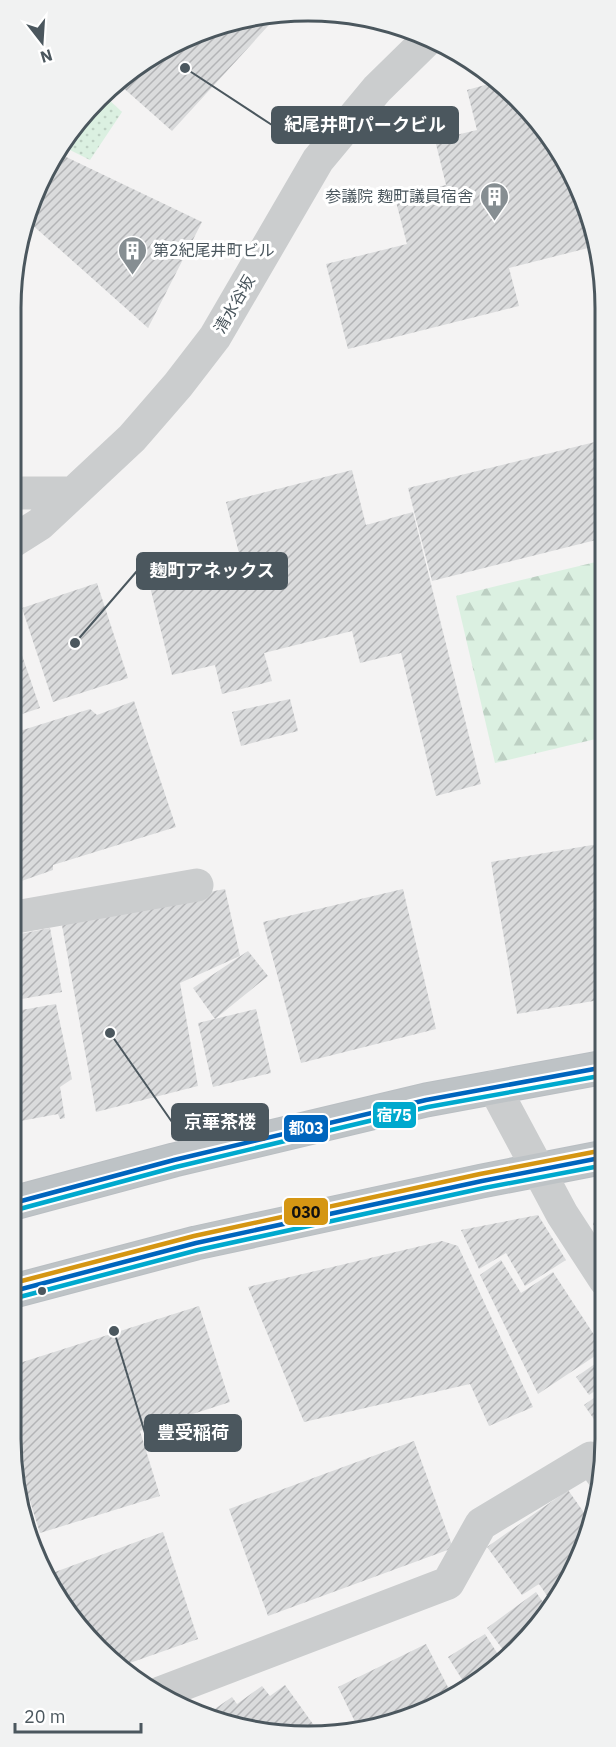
<svg xmlns="http://www.w3.org/2000/svg" width="616" height="1747" font-family="'IBM Plex Sans','Noto Sans JP',sans-serif">
  <defs>
    <pattern id="forest-firs" width="22" height="20" patternUnits="userSpaceOnUse" patternTransform="scale(1.5)"><rect width="22" height="20" fill="#dbf0e1"/><path d="M5 1l3.5 6h-7zM16 11l3.5 6h-7z" fill="#bdd0c3"/></pattern>
    <pattern id="park-dots" width="8" height="8" patternUnits="userSpaceOnUse" patternTransform="scale(1.5)"><rect width="8" height="8" fill="#dbf0e1"/><path d="M2 2h.1M6 6h.1" fill="none" stroke="#bdd0c3" stroke-width="1.8" stroke-linecap="round"/></pattern>
    <pattern id="building-hatch" width="6" height="6" patternUnits="userSpaceOnUse" patternTransform="scale(1.5)"><rect width="6" height="6" fill="#dadbdc"/><path d="M-1 1l2-2M0 6l6-6M5 7l2-2" fill="none" stroke="#b3b4b6"/></pattern>
  </defs>
  <rect width="100%" height="100%" fill="#f4f3f3"/>
  <path fill="url(#forest-firs)" d="M604 560V737L495 763 456 596Z"/>
  <path fill="url(#park-dots)" d="M106 97 122 112 90 160 62 146 72 127Z"/>
  <path fill="url(#building-hatch)" d="M269 13 279 14 172 131 120 85 159 51Z
    M496 82 531 112 575 177 596 246 509 268 519 306 348 349 326 264 407 244 395 198 446 185 435 140 477 130 467 90Z
    M62 155 202 222 148 328 29 222Z
    M603 440 604 538 432 581 408 488Z
    M352 470 366 525 413 512 481 784 436 796 401 653 360 663 352 631 264 653 272 681 222 694 215 665 172 675 148 579 240 557 226 502Z
    M97 583 128 678 53 702 22 608Z
    M10 620 40 708 10 718Z
    M290 699 298 731 241 746 232 712Z
    M134 701 176 827 53 865V870L10 885V734L90 709 97 715Z
    M604 843 605 999 517 1014 491 862Z
    M225 889 240 956 180 983 198 1086 96 1112 61 920Z
    M403 889 436 1029 301 1063 263 922Z
    M50 928 62 992 10 1001V936Z
    M248 951 268 976 215 1019 193 988Z
    M56 1004 72 1079 60 1087 65 1118 60 1119 58 1114 10 1123V1012Z
    M256 1009 271 1073 213 1087 198 1023Z
    M605 1212V1245L593 1224 597 1213Z
    M538 1215 566 1260 525 1286 506 1253 479 1269 461 1230Z
    M442 1241 458 1246 533 1407 489 1426 470 1384 304 1422 248 1287Z
    M501 1260 521 1293 553 1272 604 1350 538 1394 480 1275Z
    M199 1306 230 1402 140 1431 160 1496 40 1533 20 1469 17 1470 10 1439V1366Z
    M605 1357V1384L589 1395 576 1377Z
    M605 1390V1435L584 1405Z
    M414 1441 453 1548 268 1616 229 1509Z
    M568 1490 592 1524 554 1606 539 1584 522 1595 487 1547Z
    M163 1532 198 1639 124 1665 85 1635 47 1575Z
    M536 1592 549 1611 506 1654 487 1628Z
    M485 1634 501 1659 474 1686 468 1689 448 1657Z
    M426 1644 452 1695 385 1726 358 1728 338 1687Z
    M285 1685 318 1731 270 1734 206 1715 232 1697 237 1704 262 1686 270 1696Z"/>
  <g fill="none" stroke-linecap="round" stroke-linejoin="round">
    <defs>
      <path id="highway" d="M10 1204 174 1160 426 1100 605 1067
        M10 1292 196 1243 482 1181 605 1157"/>
    </defs>
    <use href="#highway" stroke="#b9bec2" stroke-width="35"/>
    <path stroke="#cbcdce" stroke-width="33" d="M10 493H73
      M10 543 40 524 132 438 178 385 215 337 318 160 377 89 428 39
      M10 918 197 885
      M494 1087 562 1214 605 1280
      M160 1693 448 1583 481 1524 591 1458 601 1473"/>
    <use href="#highway" stroke="#bec3c6" stroke-width="33"/>
    <defs>
      <path id="bus-1" d="M10 1204 174 1160 426 1100 605 1067
        M10 1292 196 1243 482 1181 605 1157"/>
      <path id="bus-2" d="M12 1211 176 1167 428 1107 605 1075
        M12 1299 198 1250 484 1188 605 1165"/>
      <path id="bus-3" d="M10 1284 194 1236 480 1174 604 1150"/>
    </defs>
    <use href="#bus-1" stroke="#fff" stroke-width="9"/>
    <use href="#bus-2" stroke="#fff" stroke-width="9"/>
    <use href="#bus-3" stroke="#fff" stroke-width="9"/>
    <use href="#bus-1" stroke="#0065bd" stroke-width="4.5"/>
    <use href="#bus-2" stroke="#00a9ce" stroke-width="4.5"/>
    <use href="#bus-3" stroke="#d59613" stroke-width="4.5"/>
  </g>
  <defs>
    <symbol id="building-pin" viewBox="-11 -11 22 30"><path d="M0 17L-7.5 6A9.5 9.5 0 1 1 7.5 6Z" fill="#868e92" stroke="#fff"/><path d="M-4-6H4V6H1V3H-1V6H-4ZM-2.5-4.3h1.7v1.8h-1.7ZM.8-4.3h1.7v1.8H.8ZM-2.5-1h1.7V.8h-1.7ZM.8-1h1.7V.8H.8Z" fill="#fff"/></symbol>
  </defs>
  <g fill-rule="evenodd">
    <use href="#building-pin" x="478" y="180" width="33" height="45"/>
    <use href="#building-pin" x="116" y="234" width="33" height="45"/>
  </g>
  <circle fill="#4b575e" stroke="#fff" stroke-width="2" cx="42" cy="1291" r="5"/>
  <g text-anchor="middle" dominant-baseline="central" stroke-width="6" stroke-linejoin="round" paint-order="stroke">
    <g font-size="16" fill="#4b575e" stroke="#fff" text-anchor="end">
      <text x="473" y="196">参議院 麹町議員宿舎</text>
      <text x="153" y="250" text-anchor="start">第2紀尾井町ビル</text>
    </g>
    <g font-size="16" fill="#4b575e" stroke="#fff">
      <text transform="translate(234 304) rotate(-60)">清水谷坂</text>
    </g>
  </g>
  <path d="M0 0H616V1747H0ZM308 21H308A287 287 0 0 1 595 308V1439A287 287 0 0 1 308 1726H308A287 287 0 0 1 21 1439V308A287 287 0 0 1 308 21Z" fill="#f1f2f2" fill-rule="evenodd"/>
  <path fill="none" stroke="#4b575e" stroke-width="3" d="M308 21H308A287 287 0 0 1 595 308V1439A287 287 0 0 1 308 1726H308A287 287 0 0 1 21 1439V308A287 287 0 0 1 308 21Z"/>
  <path fill="none" stroke="#4b575e" stroke-width="2" d="M185 68L272 125M75 643L137 571M110 1033L172 1122M114 1331L145 1433"/>
  <g fill="#4b575e" stroke="#fff" stroke-width="2">
    <circle cx="185" cy="68" r="6"/>
    <circle cx="75" cy="643" r="6"/>
    <circle cx="110" cy="1033" r="6"/>
    <circle cx="114" cy="1331" r="6"/>
  </g>
  <g fill="#4b575e" stroke="#4b575e" stroke-width="2">
    <rect x="272" y="107" width="186" height="36" rx="6"/>
    <rect x="137" y="553" width="150" height="36" rx="6"/>
    <rect x="172" y="1104" width="96" height="36" rx="6"/>
    <rect x="145" y="1415" width="96" height="36" rx="6"/>
  </g>
  <g font-size="18" text-anchor="middle" font-weight="bold" fill="#fff">
    <text x="365" y="131">紀尾井町パークビル</text>
    <text x="212" y="577">麹町アネックス</text>
    <text x="220" y="1128">京華茶楼</text>
    <text x="193" y="1439">豊受稲荷</text>
  </g>
  <g stroke="#fff" stroke-width="2">
    <rect x="372" y="1101" width="45" height="28" rx="6" fill="#00a9ce"/>
    <rect x="283" y="1114" width="46" height="29" rx="6" fill="#0065bd"/>
    <rect x="283" y="1197" width="46" height="29" rx="6" fill="#d59613"/>
  </g>
  <g font-size="16" text-anchor="middle" font-weight="bold" fill="#fff">
    <text x="394" y="1121">宿75</text>
    <text x="306" y="1134">都03</text>
  </g>
  <g font-size="16" text-anchor="middle" font-weight="bold" fill="#111">
    <text x="306" y="1218">030</text>
  </g>
  <g transform="translate(42 42) rotate(163)" stroke="#ffffff" stroke-width="4.5" paint-order="stroke">
  <path d="M0-4.5L10 22L0 15L-10 22Z" fill="#4b575e"/>
  <text y="-9" font-size="16" font-weight="bold" text-anchor="middle" fill="#4b575e">N</text>
  </g>
  <path d="M15 1723v9h126v-9" fill="none" stroke="#4b575e" stroke-width="3"/>
  <text x="24" y="1723" font-size="18" fill="#4b575e" stroke="#ffffff" stroke-width="4.5" paint-order="stroke">20 m</text>
</svg>
